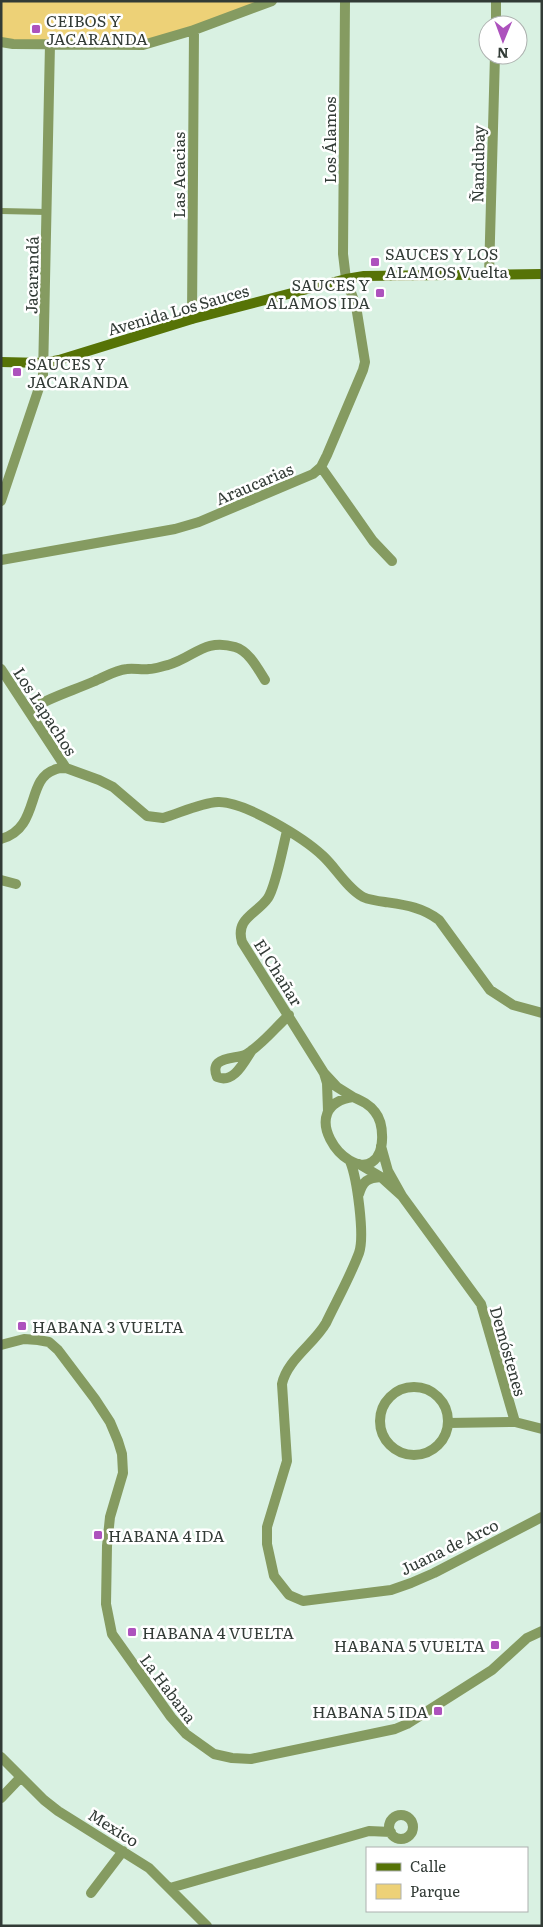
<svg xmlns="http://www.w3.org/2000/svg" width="543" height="1927" font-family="Literata,serif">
  <rect width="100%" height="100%" fill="#d9f1e2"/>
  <path fill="#edd177" d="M1 1H272L152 43 1 42Z"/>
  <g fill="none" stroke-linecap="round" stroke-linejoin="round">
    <path stroke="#859b61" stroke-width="6" d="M1 211 47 212"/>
    <path stroke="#859b61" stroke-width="10" d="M496 25V1
      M1 42 13 44 143 45 194 30 272 1
      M489 275 495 55
      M192 319 194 30
      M321 467 373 541 392 561
      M1 501 43 376 50 44
      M1 560 175 529 199 522 313 474 321 467 327 455 363 370 365 362 356 306 346 279 343 254 345 1
      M1 669 66 768 99 780 113 787 147 816 163 818C180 813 200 803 218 802 244 801 304 838 323 856 336 868 347 888 363 897 370 900 377 901 385 902 405 905 422 907 439 920L490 990 513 1005 542 1013
      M29 710C50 697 72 691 95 681 105 677 115 670 127 669 134 668 142 670 149 669 156 669 162 666 168 665 195 657 204 638 235 647 249 651 258 669 265 680
      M287 831C283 846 276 886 268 898 257 914 235 918 242 942L324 1073
      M1 839C40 829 26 779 54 770 57 768 62 768 66 768
      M1 880 16 884
      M252 1050C244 1062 234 1084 217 1077 215 1072 214 1067 218 1063 225 1057 237 1058 245 1055 261 1046 275 1028 289 1015
      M353 1097C362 1101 369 1104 375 1112 384 1123 386 1153 372 1162 345 1179 294 1106 353 1097Z
      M328 1111 327 1083 324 1073 337 1087 353 1097
      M350 1161C357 1178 365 1236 359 1253 350 1277 337 1300 326 1323 314 1344 287 1360 282 1384L287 1461 267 1527V1544L274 1576 289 1595 303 1601 391 1590 411 1583 434 1573 542 1517
      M359 1164 381 1177 402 1196 388 1171 381 1146
      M359 1194C363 1181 367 1178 381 1177
      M402 1196 481 1304 515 1422
      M1 1345 24 1339 38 1340 49 1342 58 1350 95 1399 110 1422 118 1441 122 1454 123 1473 110 1517 107 1546 106 1604 112 1634 171 1717 186 1734 214 1754 232 1758 251 1759 395 1729 407 1724 492 1670 527 1638 542 1631
      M380 1421a34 34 0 1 1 68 0a34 34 0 1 1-68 0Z
      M448 1423 515 1422 542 1429
      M1 1757 44 1800 58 1811 149 1868 207 1926
      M1 1798 20 1778
      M389 1827a12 12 0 1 1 24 0a12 12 0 1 1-24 0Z
      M170 1888 369 1831 391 1832
      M91 1893 123 1851"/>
    <path stroke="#567306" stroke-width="10" d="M1 362 44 363 59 360 192 319 346 279 364 276 542 274"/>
  </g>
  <g fill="#ad52bd" stroke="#fff" stroke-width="2">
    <rect x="31" y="24" width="10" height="10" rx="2.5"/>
    <rect x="370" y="257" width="10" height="10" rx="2.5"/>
    <rect x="375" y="288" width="10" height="10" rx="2.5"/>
    <rect x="12" y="367" width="10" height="10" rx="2.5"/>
    <rect x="17" y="1321" width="10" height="10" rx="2.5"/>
    <rect x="93" y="1530" width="10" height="10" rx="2.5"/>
    <rect x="127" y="1627" width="10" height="10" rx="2.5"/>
    <rect x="490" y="1640" width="10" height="10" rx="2.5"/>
    <rect x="433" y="1706" width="10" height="10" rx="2.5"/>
  </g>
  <g text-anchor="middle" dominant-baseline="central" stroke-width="5" stroke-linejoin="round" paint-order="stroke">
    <g font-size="16" fill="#323b36" stroke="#fff" text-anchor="start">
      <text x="46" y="20">CEIBOS Y<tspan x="46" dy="18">JACARANDA</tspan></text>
      <text x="385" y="253">SAUCES Y LOS<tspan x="385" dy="18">ALAMOS Vuelta</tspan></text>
      <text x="370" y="284" text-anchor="end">SAUCES Y<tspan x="370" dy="18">ALAMOS IDA</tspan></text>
      <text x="27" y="363">SAUCES Y<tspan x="27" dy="18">JACARANDA</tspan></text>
      <text x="32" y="1326">HABANA 3 VUELTA</text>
      <text x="108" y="1535">HABANA 4 IDA</text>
      <text x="142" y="1632">HABANA 4 VUELTA</text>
      <text x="485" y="1645" text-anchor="end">HABANA 5 VUELTA</text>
      <text x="428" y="1711" text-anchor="end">HABANA 5 IDA</text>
    </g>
    <g font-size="16" fill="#323b36" stroke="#fff">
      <text transform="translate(329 140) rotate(-90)">Los Álamos</text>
      <text transform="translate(477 164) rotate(-89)">Ñandubay</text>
      <text transform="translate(178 175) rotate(-90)">Las Acacias</text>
      <text transform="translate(31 275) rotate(-89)">Jacarandá</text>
      <text transform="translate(178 309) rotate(-16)">Avenida Los Sauces</text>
      <text transform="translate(254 483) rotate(-23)">Araucarias</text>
      <text transform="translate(46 711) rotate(57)">Los Lapachos</text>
      <text transform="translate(279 972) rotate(58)">El Chañar</text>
      <text transform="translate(509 1351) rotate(74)">Demóstenes</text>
      <text transform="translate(449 1546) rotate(-26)">Juana de Arco</text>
      <text transform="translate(169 1688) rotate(53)">La Habana</text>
      <text transform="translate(114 1827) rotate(32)">Mexico</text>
    </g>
  </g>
  <rect width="543" height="1927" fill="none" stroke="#323b36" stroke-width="5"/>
  <rect x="366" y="1847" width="162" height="65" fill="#ffffff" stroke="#adb1af"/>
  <rect x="376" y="1863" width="25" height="8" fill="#567306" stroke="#adb1af"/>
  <text x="410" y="1872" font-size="15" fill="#323b36">Calle</text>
  <rect x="376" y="1884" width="25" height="15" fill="#edd177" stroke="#adb1af"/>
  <text x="410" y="1897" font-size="15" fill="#323b36">Parque</text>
  <g transform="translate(503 40) rotate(181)"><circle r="24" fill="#ffffff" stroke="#adb1af"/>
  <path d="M0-4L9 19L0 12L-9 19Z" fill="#ad52bd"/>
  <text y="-8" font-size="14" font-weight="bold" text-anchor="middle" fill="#323b36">N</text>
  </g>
</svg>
